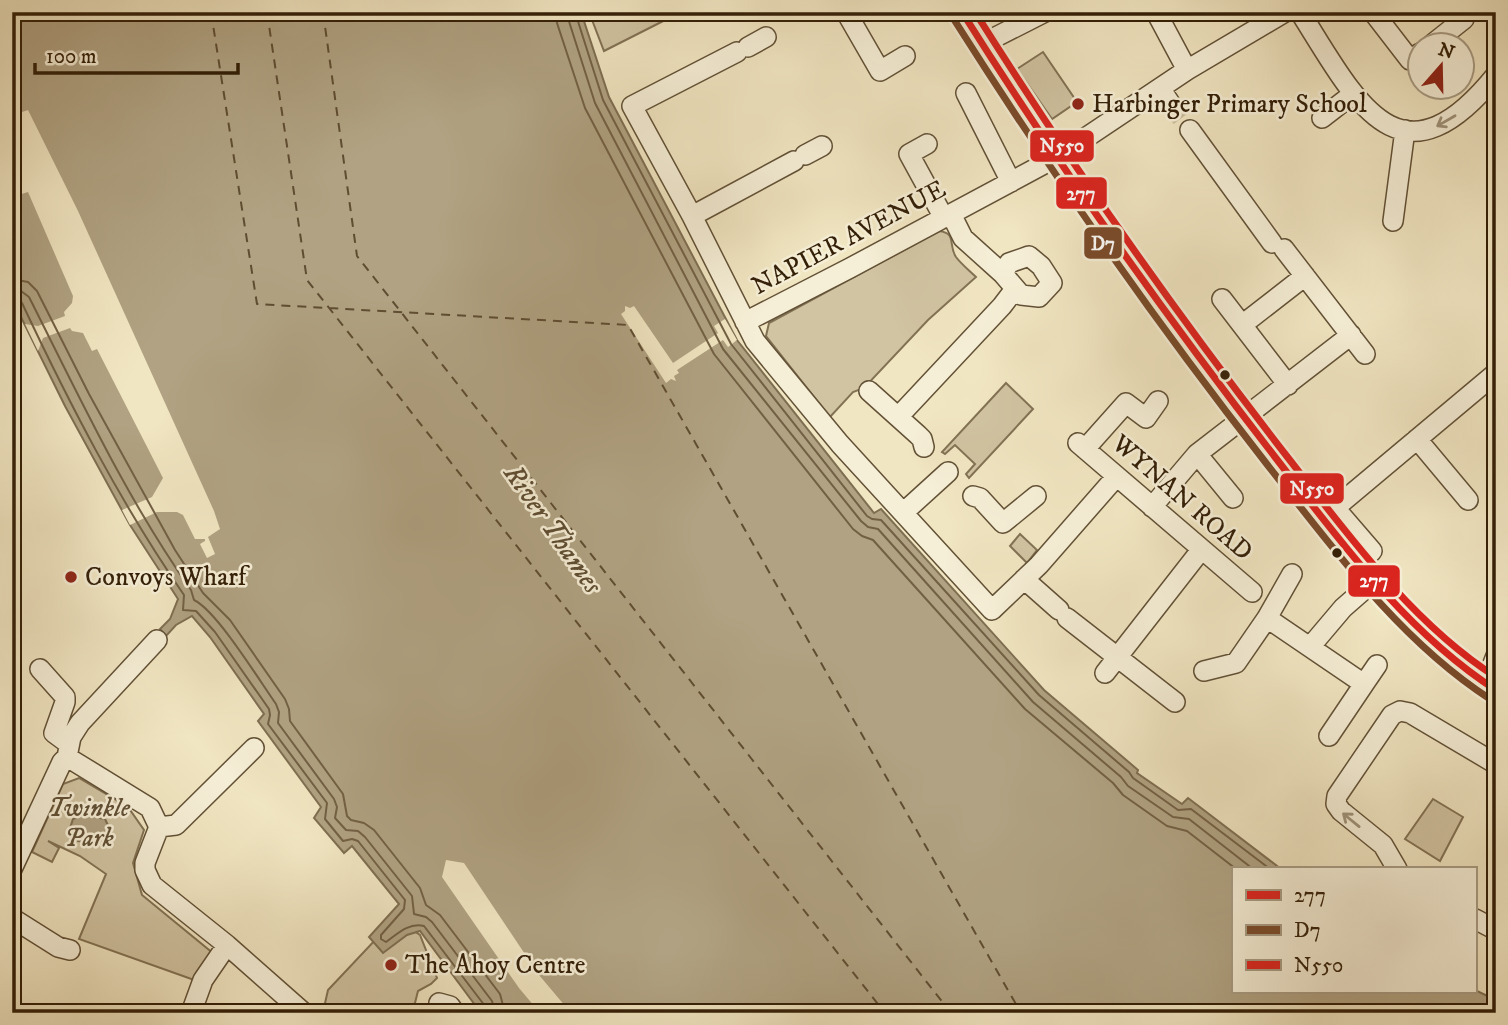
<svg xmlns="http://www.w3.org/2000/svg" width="1508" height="1025" font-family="'IM FELL DW Pica',serif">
  <rect width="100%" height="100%" fill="#f1e6c2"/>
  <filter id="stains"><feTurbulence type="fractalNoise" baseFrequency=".00286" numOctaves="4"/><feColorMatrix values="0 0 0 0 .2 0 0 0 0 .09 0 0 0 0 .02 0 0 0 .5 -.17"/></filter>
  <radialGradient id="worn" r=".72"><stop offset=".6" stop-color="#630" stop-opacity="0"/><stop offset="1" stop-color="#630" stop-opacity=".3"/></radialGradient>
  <path fill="#d1c4a2" stroke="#827254" stroke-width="2" d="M589 12H681L604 51Z
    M1043 52 1077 102 1052 119 1017 69Z
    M939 231C957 233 948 245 956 257 961 264 970 271 976 277L928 320 864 388 853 392 830 417 766 336 769 323Z
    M1006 383 1033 409 969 478 966 474 975 464 955 445 945 454 942 452Z
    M1020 534 1037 550 1027 563 1010 546Z
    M79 778 128 807 144 830 133 863 142 895 214 954 197 981 79 939 106 874 80 856 48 841 59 848 52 862 32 852 63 784Z
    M1433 799 1463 817 1440 861 1405 839Z
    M402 923 420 935 437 978 431 984 418 991 415 1003 402 1013 323 1012 328 990 377 938Z"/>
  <path fill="#b0a282" stroke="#7e6e51" stroke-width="2" d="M12 12H581L609 97 737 340 874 513 881 509 1044 690 1138 770 1137 773 1182 804 1188 798 1281 869H1233V992L1475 990 1496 1000V1013H481L420 931 407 935 383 953 369 937 399 904 352 846 344 853 314 818 321 807 258 721 264 714 210 637 192 616 176 625 166 636 160 629 170 619 178 599 130 525 65 406 12 299Z
    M83 815 105 819 112 834 98 843 78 841 69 831 73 819Z"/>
  <path fill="#f1e6c2" d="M12 85 22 112 28 110 78 211 214 511 220 529 208 537 215 554 207 558 200 544 205 541V539H195L183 515 177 512H157L130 525 122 510 152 497 163 478 97 349 92 351 83 333 72 331 70 328 43 338 38 351 25 324 38 326 65 316 64 312 72 303 73 296 28 192 12 197V173L19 170 12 154Z
    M625 306 630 308 634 306 673 363 718 333 714 326 725 319 737 340 728 347 723 340 677 370 679 373 674 376 676 381 671 379 666 383 621 314 625 311Z
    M446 860 464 863 539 975 571 1013H540L519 988 442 877Z"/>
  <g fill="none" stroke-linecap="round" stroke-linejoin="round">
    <path stroke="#726044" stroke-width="2" d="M556 12 557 23 585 108 714 354 853 529 862 536 873 540 1025 709 1113 783 1123 795 1167 826 1187 831 1236 869
      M566 12 595 103 723 349 861 521 868 527 878 529 1033 702 1121 777 1128 786 1173 817 1189 819 1253 869
      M575 12 603 100 731 344 867 516 872 519 881 520 1039 695 1129 772 1133 778 1178 810 1191 809 1270 869
      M12 279 28 282 37 291 89 394 175 550 203 593 230 620 285 699 289 709 290 721 343 794 347 816 351 820 364 823 374 830 420 888 426 905 440 915 500 994 505 1013
      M12 289 21 291 29 297C79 396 126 498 191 590L194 600C217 611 259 680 276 704L279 712 278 723 334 799 337 807 335 818 346 830 358 831 365 837 412 896 414 914 426 917 432 922 492 1001 495 1013
      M12 298 18 299 22 303C69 403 121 504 184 595L183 610 196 611 215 632 269 709 270 715 268 724 327 803 325 819 343 841 352 839 358 841 405 900 404 909 381 935V939L386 942C397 934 409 922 424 926L485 1006 486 1013"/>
    <path stroke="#5f4d32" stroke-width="2" stroke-dasharray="9 7" stroke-linecap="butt" d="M211 12 257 304 628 325 1021 1013
      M267 12 307 280 885 1013
      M323 12 357 256 951 1013"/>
    <path stroke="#cbbe9d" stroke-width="19" stroke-dasharray="19 10" stroke-linecap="butt" d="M1170 103 1190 130"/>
    <defs>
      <path id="minor" d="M846 12 880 71 905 56
        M1156 12 1187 70
        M1300 12C1355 99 1399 195 1496 75
        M1373 12 1410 60 1420 53
        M982 44 1045 12
        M1430 46 1464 19 1459 12
        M748 47 766 37
        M737 52 632 106 692 216 755 341 840 444 992 610 1039 565 1116 477
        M1160 88 1170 103
        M966 93 1011 182
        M1322 118 1353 94
        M1190 130 1272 243
        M927 144 909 154 944 218
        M805 155 822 146
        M951 214 963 238 1003 274 1009 263 1029 256 1041 266 1052 283 1039 297 1021 295 1003 274
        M692 216 794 161
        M1393 221 1405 130
        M1284 249 1365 354
        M1222 299 1288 385
        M745 322 850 268 1057 157 1187 70 1285 12
        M1242 325 1305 276
        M869 391 918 435 922 439 924 447
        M899 416 1002 306 1015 289
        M1417 439 1468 500
        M1078 443 1252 592
        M1085 449 1126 403 1146 418 1158 401
        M1197 454 1233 498
        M973 496 980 498 1003 523 1036 496
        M1152 507 1197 454 1351 335
        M1335 508 1372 551 1360 563
        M904 512 948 472
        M1323 518 1496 373
        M1024 579 1059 610
        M1067 618 1175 702
        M1267 618 1292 574
        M1310 647 1343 608 1375 580
        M40 669 65 697V702L54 733 69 744
        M1204 671 1236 663 1267 618 1364 684 1329 736
        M1105 673 1201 550
        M1364 684 1377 665
        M1485 684 1496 656
        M67 757 150 808 159 827 145 863V870L152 885 227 945 304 1013
        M67 757 71 737 80 723 157 640
        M159 827 176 825 254 748
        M12 869 62 762 67 757
        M1397 869 1383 845 1341 811 1336 804 1337 796 1392 715 1400 711 1410 713 1496 764
        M12 918 58 947 70 950
        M1475 919 1496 930
        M439 1003 450 1006 455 1013
        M191 1013 203 980 227 945"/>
      <path id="major" d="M962 12C1053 159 1155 299 1259 437 1301 491 1343 546 1389 596 1422 632 1454 665 1496 690"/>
    </defs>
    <use href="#minor" stroke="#625136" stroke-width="22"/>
    <use href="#major" stroke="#331f07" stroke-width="25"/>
    <use href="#minor" stroke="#f6efd7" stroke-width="19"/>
    <use href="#major" stroke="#f1e6c2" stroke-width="23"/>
    <defs>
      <path id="bus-1" d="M962 12C1059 166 1164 314 1275 457 1340 541 1406 632 1496 690"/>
      <path id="bus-2" d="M953 18C1050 171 1154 320 1266 463 1332 547 1399 640 1490 699"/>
      <path id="bus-3" d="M975 12C1072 166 1177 315 1289 459 1348 535 1414 625 1496 677"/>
    </defs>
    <use href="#bus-1" stroke="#f6efd7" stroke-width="12"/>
    <use href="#bus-2" stroke="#f6efd7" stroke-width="12"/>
    <use href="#bus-3" stroke="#f6efd7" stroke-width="12"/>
    <use href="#bus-1" stroke="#dc241f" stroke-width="7"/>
    <use href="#bus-2" stroke="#7a4b2a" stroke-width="7"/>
    <use href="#bus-3" stroke="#dc241f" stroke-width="7"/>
  </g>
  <defs><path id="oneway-shaft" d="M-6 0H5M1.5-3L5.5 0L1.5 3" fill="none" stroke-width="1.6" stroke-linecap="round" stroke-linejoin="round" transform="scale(1.75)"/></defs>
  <g stroke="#9e9179">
    <use href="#oneway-shaft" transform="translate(1446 121) rotate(150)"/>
    <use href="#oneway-shaft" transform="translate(1351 820) rotate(-141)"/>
  </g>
  <g fill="#8f2418" stroke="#f6efd7" stroke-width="2.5">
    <circle cx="1078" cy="104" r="7"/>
    <circle cx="71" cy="577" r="7"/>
    <circle cx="391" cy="965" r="7"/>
  </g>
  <g fill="#331f07" stroke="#f6efd7" stroke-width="2.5">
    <circle cx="1225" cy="375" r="6"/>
    <circle cx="1337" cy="553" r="6"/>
  </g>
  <g text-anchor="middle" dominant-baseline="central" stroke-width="5" stroke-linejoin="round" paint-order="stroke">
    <g font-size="26" fill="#331f07" stroke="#f6efd7" text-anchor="start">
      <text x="1092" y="104">Harbinger Primary School</text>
      <text x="85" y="577">Convoys Wharf</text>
      <text x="405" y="965">The Ahoy Centre</text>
    </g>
    <g font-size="26" fill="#331f07" stroke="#f6efd7">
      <text transform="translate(849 238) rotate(-28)">NAPIER AVENUE</text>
      <text transform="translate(1182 498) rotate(41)">WYNAN ROAD</text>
    </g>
    <g font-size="26" font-style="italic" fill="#625136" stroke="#f6efd7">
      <text x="89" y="808">Twinkle<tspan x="89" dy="30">Park</tspan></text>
    </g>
    <g font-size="28" font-style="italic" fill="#5f4d32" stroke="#f6efd7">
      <text transform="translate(553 529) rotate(55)">River Thames</text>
    </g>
  </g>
  <g stroke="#f6efd7" stroke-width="2.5">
    <rect x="1029" y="129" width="66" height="34" rx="7" fill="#dc241f"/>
    <rect x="1055" y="176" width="53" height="34" rx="7" fill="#dc241f"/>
    <rect x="1083" y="226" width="40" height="34" rx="7" fill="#7a4b2a"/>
    <rect x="1279" y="472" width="66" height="33" rx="7" fill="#dc241f"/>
    <rect x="1347" y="564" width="54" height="34" rx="7" fill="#dc241f"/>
  </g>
  <g font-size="19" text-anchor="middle" font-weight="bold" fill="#fff">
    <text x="1062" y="152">N550</text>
    <text x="1081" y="200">277</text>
    <text x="1103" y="250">D7</text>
    <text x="1312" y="495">N550</text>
    <text x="1374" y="587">277</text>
  </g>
  <rect width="1508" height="1025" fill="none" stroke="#f1e6c2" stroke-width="42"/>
  <rect x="14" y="14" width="1480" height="997" fill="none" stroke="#331f07" stroke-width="3.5"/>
  <rect x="21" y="21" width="1466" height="983" fill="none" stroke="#331f07" stroke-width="2"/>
  <rect x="1232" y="867" width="245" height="126" fill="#f6efd7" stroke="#a89c84" stroke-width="2"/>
  <rect x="1246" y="890" width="35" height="10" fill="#dc241f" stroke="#a89c84" stroke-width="2"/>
  <text x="1294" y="902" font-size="21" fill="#331f07">277</text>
  <rect x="1246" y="925" width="35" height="10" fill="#7a4b2a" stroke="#a89c84" stroke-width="2"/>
  <text x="1294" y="937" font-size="21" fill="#331f07">D7</text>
  <rect x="1246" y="960" width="35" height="10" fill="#dc241f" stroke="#a89c84" stroke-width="2"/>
  <text x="1294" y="972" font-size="21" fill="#331f07">N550</text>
  <g transform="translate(1441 66) rotate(20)"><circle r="33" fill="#f6efd7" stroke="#a89c84" stroke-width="2"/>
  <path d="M0-5L12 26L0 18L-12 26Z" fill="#8f2418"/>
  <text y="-10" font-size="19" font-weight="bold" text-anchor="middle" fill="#331f07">N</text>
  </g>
  <path d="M35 63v10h203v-10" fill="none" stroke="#331f07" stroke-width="3.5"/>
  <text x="46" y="63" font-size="21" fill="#331f07" stroke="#f6efd7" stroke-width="5" paint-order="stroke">100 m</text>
  <rect width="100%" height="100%" filter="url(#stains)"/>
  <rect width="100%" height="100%" fill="url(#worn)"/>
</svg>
